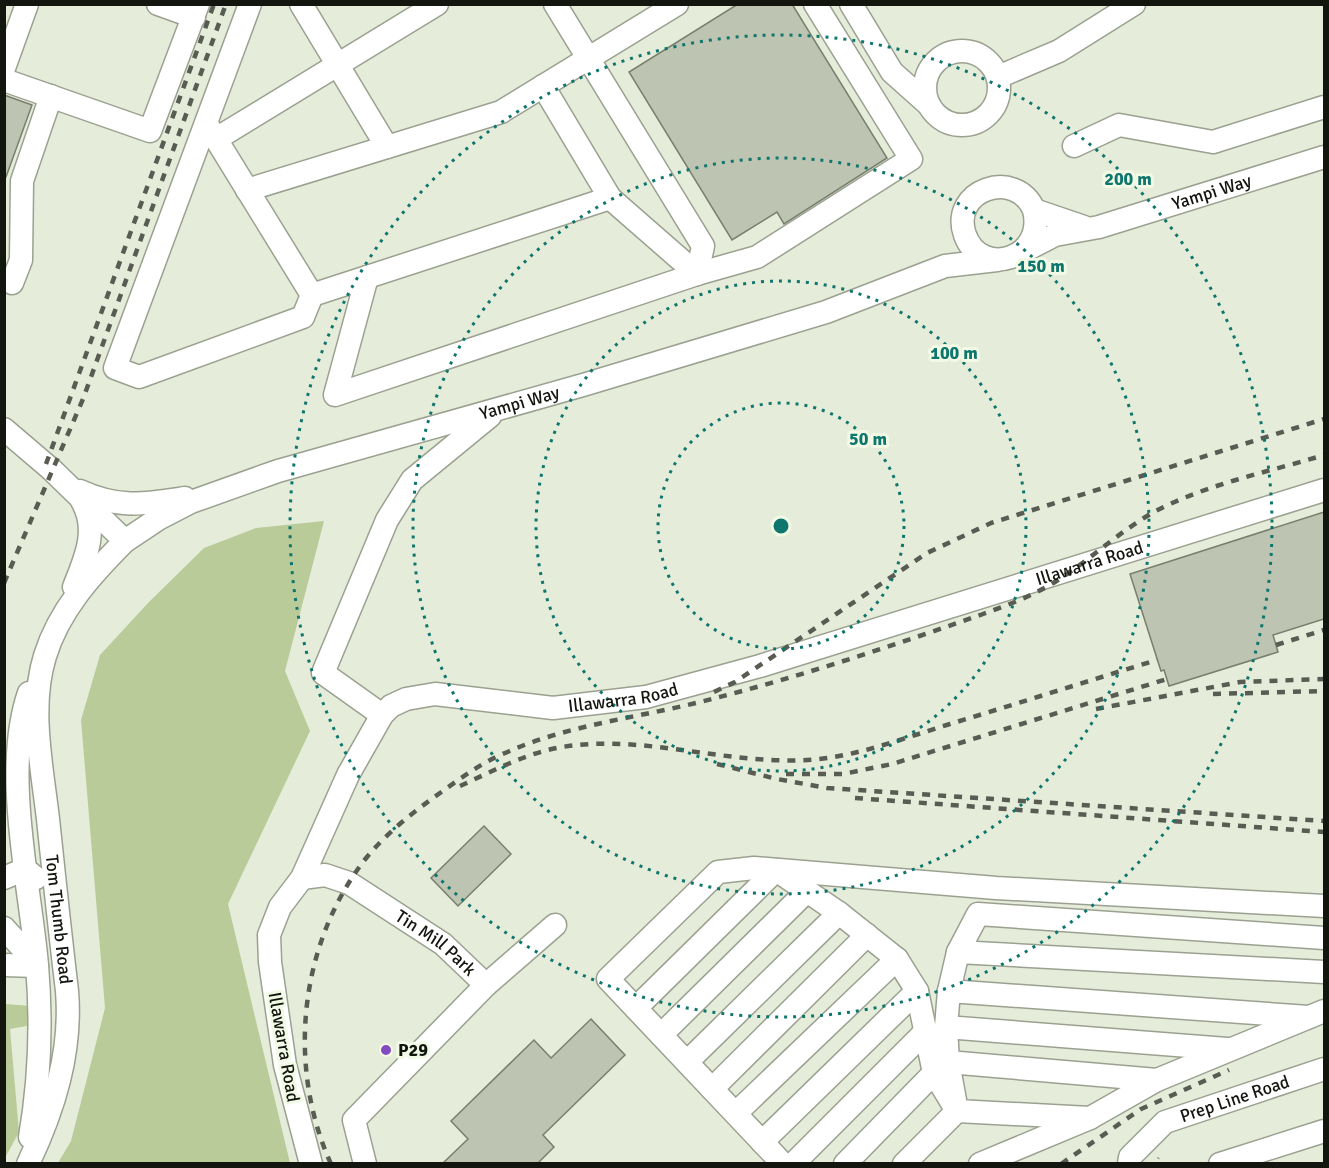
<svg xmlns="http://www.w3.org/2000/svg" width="1329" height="1168" font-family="Signika,sans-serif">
  <rect width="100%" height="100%" fill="#e5ecd9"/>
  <path fill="#bacb9a" d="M324 521 285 671 310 731 228 904 290 1163H58L71 1141 105 1008 81 720 100 655 148 603 204 548 256 528Z
    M5 1004 31 1006 32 1025 10 1029 19 1132 5 1158Z"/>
  <path fill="#bdc4b1" stroke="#787f6e" stroke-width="1.5" d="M738 4H792L887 158 784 224 777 212 732 240 629 72Z
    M4 95 32 105 6 177 4 176Z
    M1324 512V619L1273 635 1278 652 1169 686 1164 670 1161 671 1130 574Z
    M484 826 511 854 458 906 431 878Z
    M591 1019 625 1055 543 1135 554 1147 537 1164H442L468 1139 451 1121 534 1040 551 1058Z"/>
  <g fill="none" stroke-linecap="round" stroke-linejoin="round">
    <defs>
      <g id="minor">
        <path d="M158 4 194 17"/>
        <path d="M250 4 115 368 139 377 303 317 312 295"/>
        <path d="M301 4 387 147"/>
        <path d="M555 4 703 246 697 274"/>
        <path d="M851 4 892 72 929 105"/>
        <circle cx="962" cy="88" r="37"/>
        <path d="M4 68 27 4"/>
        <path d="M998 77 1059 51 1134 4"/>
        <path d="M4 80 150 131 198 4"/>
        <path d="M543 86 610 198 697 274"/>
        <path d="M208 126 312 295"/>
        <path d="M216 139 437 4"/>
        <path d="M1074 146 1119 125 1213 142 1324 107"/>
        <path d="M247 190 501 112 677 4"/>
        <path d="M1034 210C1046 259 981 279 965 235 949 190 1016 167 1034 210L1084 227"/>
        <path id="s1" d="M1020 253 1055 235 1099 227 1324 157"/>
        <path d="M367 277 335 395 697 274 757 257 911 159 815 4"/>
        <path d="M12 283 21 260 22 181 51 96"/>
        <path d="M312 295 610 198"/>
        <path id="s2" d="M4 429 52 470 125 541C92 574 59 610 45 656 29 707 42 767 48 819 54 876 60 933 67 991 72 1052 54 1109 28 1164"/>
        <path d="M80 491C119 509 145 504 185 498"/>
        <path id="s3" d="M125 541 158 519 191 502 278 471 583 385 826 312 945 266 997 260"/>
        <path d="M74 587C85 559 99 530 82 501"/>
        <path d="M29 693C2 770 30 885 37 965 42 1024 40 1079 30 1137"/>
        <path d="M382 715 323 673 387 520 412 480 490 416"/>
        <path d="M4 878 25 869 36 878"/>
        <path id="s4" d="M302 878 325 875 349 883 443 944 486 985 555 925"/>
        <path d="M4 928 36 963"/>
        <path d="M958 952 978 914 1324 938"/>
        <path d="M4 965 37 966"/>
        <path d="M949 991 958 952 1324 972"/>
        <path d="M636 1008 776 870 839 913 897 959 917 991 934 1073 957 1111 904 1164"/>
        <path d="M946 1027 949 991 1309 1017"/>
        <path d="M661 1035 807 891"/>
        <path d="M687 1062 839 913"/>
        <path d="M948 1062 946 1027 1227 1049"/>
        <path d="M712 1089 867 935"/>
        <path d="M736 1113 897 959"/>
        <path d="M1090 1118 957 1111 948 1062 1157 1080"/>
        <path d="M762 1142 917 991"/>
        <path id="s5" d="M311 1164 285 1065 270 962 269 935 280 907 302 878 348 775 382 715 391 706 406 699 435 694 553 708 646 697 760 666 1324 490"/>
        <path d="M365 1164 354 1120 486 985"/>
        <path d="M783 1164 608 979 718 872 754 868 996 888 1324 906"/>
        <path d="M793 1164 925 1032"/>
        <path d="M845 1164 934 1073"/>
        <path d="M980 1164 1090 1118 1157 1080 1324 1011"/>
        <path id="s6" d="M1129 1164 1130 1157 1165 1122 1324 1069"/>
        <path d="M1220 1164 1324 1131"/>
      </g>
    </defs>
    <use href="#minor" stroke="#9ba190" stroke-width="25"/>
    <path stroke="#a2a899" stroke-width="3" stroke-dasharray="1.5 4.5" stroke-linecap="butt" d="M1155 1164 1159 1157"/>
    <use href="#minor" stroke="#fff" stroke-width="22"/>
    <path stroke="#595c52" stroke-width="4.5" stroke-dasharray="8 8" stroke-linecap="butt" d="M46 464 214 4
      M4 583 83 399 226 4
      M1276 645 1324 630
      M714 692 735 682 927 553 991 523 1324 419
      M1213 694 1324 691
      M1096 709 1240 682 1324 679
      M717 764 777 779 827 788 1324 821
      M786 774H843L892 764 1167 679
      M460 786C493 771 526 753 562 747 647 733 733 768 819 759 864 754 907 737 950 724 1019 703 1088 681 1157 660
      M855 798 1324 832
      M331 1164C287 1067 299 947 363 862 385 834 412 813 440 793 461 778 481 763 505 753 569 724 644 717 712 699 802 676 895 645 983 614 1008 605 1035 595 1058 580 1091 559 1120 531 1154 512 1206 484 1269 472 1324 455
      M1061 1164 1141 1109 1229 1070"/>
  </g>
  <g fill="none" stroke="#0f766e" stroke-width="3" stroke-dasharray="3 6">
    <circle cx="781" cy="526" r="123"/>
    <circle cx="781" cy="526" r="245"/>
    <circle cx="781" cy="526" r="368"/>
    <circle cx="781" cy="526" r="491"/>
  </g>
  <circle fill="#844ac0" stroke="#f2fae6" stroke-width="2" cx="386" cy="1050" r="6"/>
  <g text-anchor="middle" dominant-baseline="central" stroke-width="6" stroke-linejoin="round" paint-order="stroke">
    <g font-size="18" fill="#13150f" stroke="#f2fae6">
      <text stroke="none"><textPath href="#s1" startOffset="202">Yampi Way</textPath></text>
      <text stroke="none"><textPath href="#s3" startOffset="420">Yampi Way</textPath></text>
      <text stroke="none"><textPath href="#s5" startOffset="1216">Illawarra Road</textPath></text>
      <text stroke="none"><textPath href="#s5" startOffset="730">Illawarra Road</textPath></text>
      <text stroke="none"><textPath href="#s2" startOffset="572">Tom Thumb Road</textPath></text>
      <text stroke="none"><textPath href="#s4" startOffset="154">Tin Mill Park</textPath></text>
      <text transform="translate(284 1047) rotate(80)">Illawarra Road</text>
      <text stroke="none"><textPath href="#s6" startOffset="130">Prep Line Road</textPath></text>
    </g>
    <g font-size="18" font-weight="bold" fill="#13150f" stroke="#f2fae6" text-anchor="start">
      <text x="398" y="1050">P29</text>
    </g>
  </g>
  <circle cx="781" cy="526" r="9" fill="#0f766e" stroke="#f2fae6" stroke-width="3"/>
  <g font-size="18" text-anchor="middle" font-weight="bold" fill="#0f766e" stroke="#f2fae6" stroke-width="6" stroke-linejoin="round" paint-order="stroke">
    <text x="1128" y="185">200 m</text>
    <text x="1041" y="272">150 m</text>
    <text x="954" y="359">100 m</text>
    <text x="868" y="445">50 m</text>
  </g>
  <rect width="1329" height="1168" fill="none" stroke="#13150f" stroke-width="12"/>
</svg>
